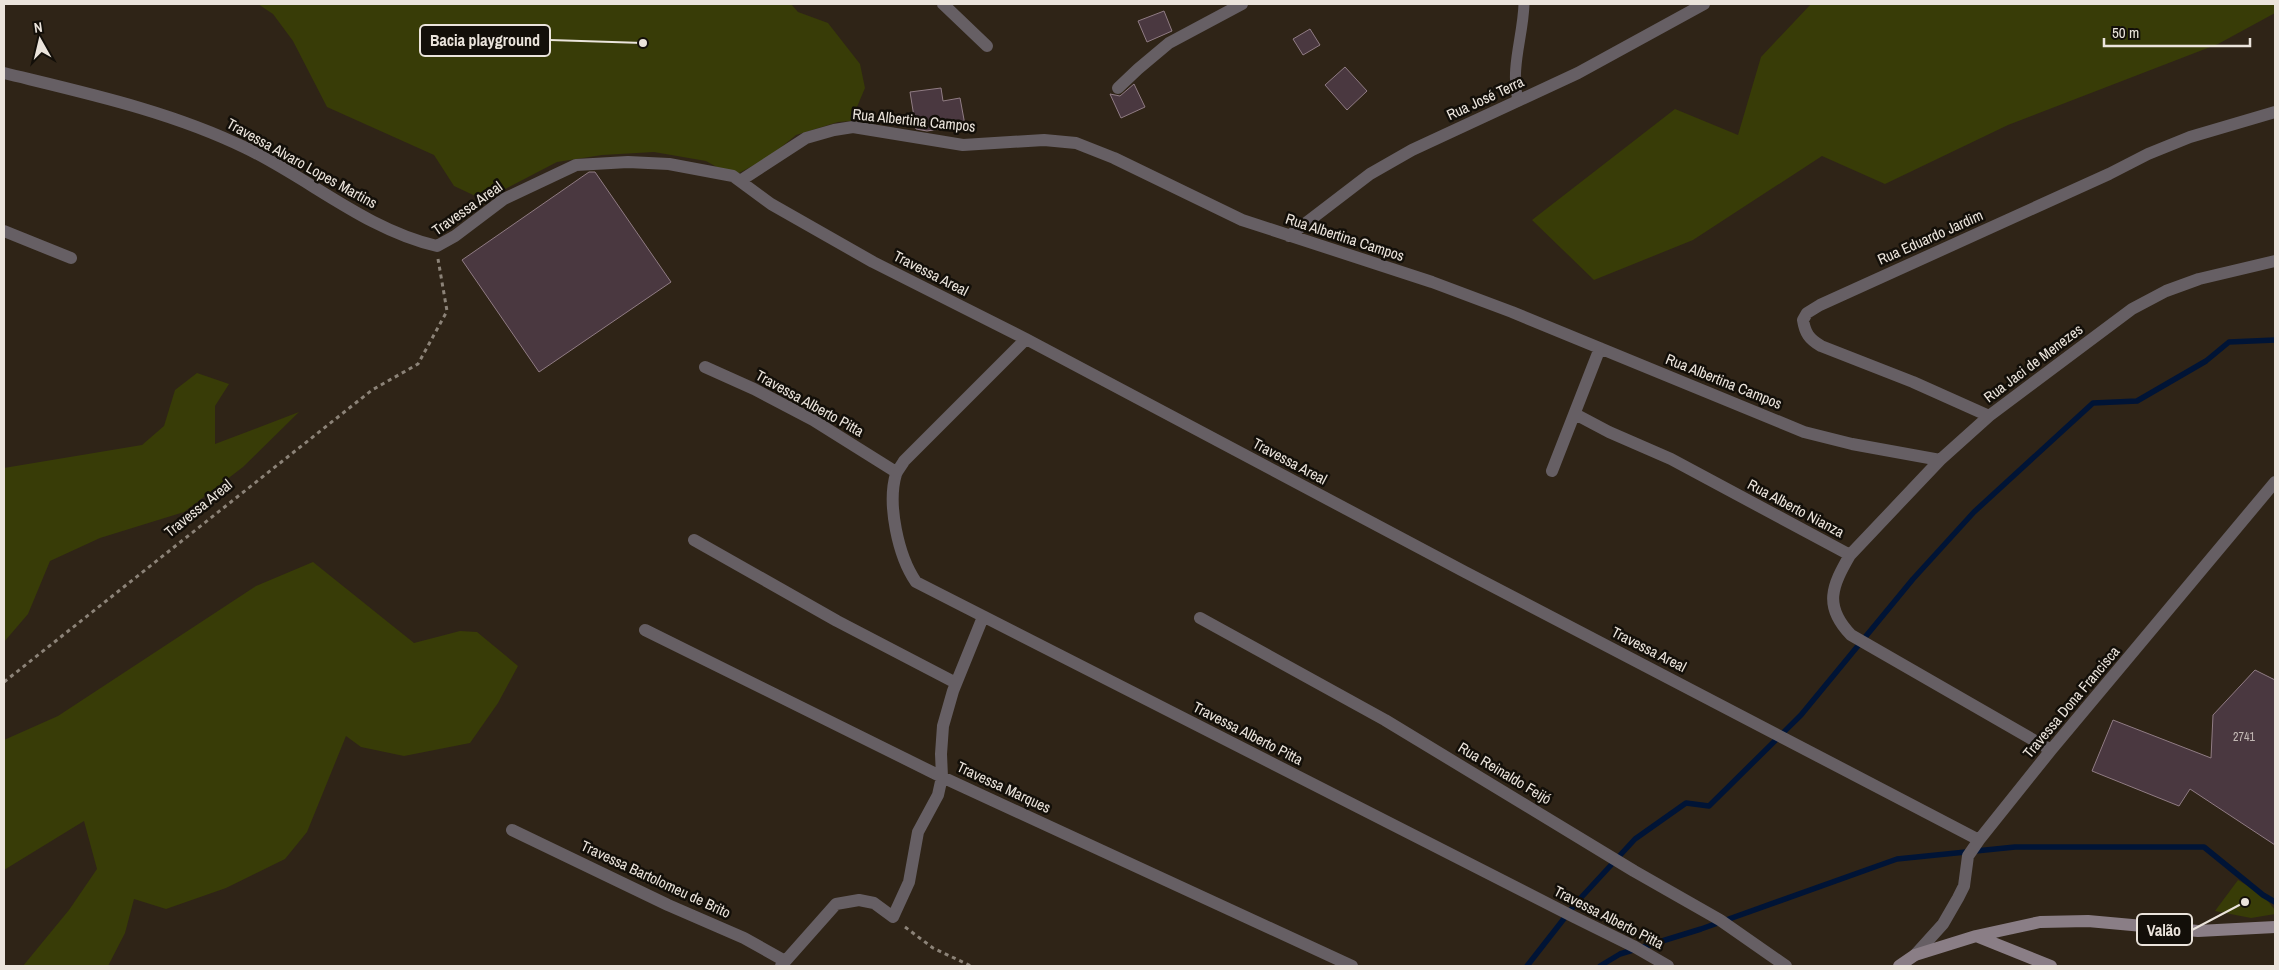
<svg xmlns="http://www.w3.org/2000/svg" width="2279" height="970" font-family="'Archivo Narrow',sans-serif">
  <rect width="100%" height="100%" fill="#2f2417"/>
  <path fill="#383c07" d="M258 4H791L798 12 828 23 860 64 865 88 851 121 838 122 796 135 768 158 733 176 706 161 654 152 602 155 557 162 484 200 454 186 434 155 327 107 293 41 273 14Z
    M1811 4H2275V13L2218 44 2008 125 1885 184 1822 156 1693 240 1594 280 1532 220 1675 109 1738 135 1761 57Z
    M197 373 229 384 215 406V444L299 412 243 467 184 512 100 538 50 561 28 614 4 642V468L142 445 164 426 175 390Z
    M313 562 414 643 460 631 477 632 518 666 498 703 470 743 404 756 361 747 346 736 307 832 285 859 226 888 166 909 134 899 125 933 108 966H23L69 910 97 869 84 821 4 870V740L58 716 256 586Z
    M2238 880 2263 895 2275 910V914L2251 918 2215 911Z"/>
  <g fill="none" stroke-linecap="round" stroke-linejoin="round">
    <path stroke="#001436" stroke-width="5.5" d="M1527 966 1577 902 1635 839 1686 803 1709 806 1801 715 1913 579 1974 512 2093 403 2137 401 2206 361 2229 342 2275 340
      M1600 966 1620 954 1701 929 1897 859 2015 847H2204L2263 895 2275 902"/>
  </g>
  <path fill="#4a3840" stroke="#907c84" d="M1164 11 1172 31 1147 42 1138 21Z
    M1310 29 1320 45 1303 55 1293 39Z
    M1345 67 1367 91 1347 110 1325 85Z
    M1134 84 1145 107 1121 118 1110 94 1120 96Z
    M941 88 943 101 960 98 965 125 927 131 916 129 910 92Z
    M589 172H595L671 282 539 372 462 260Z
    M2255 670 2275 680V845L2190 789 2179 806 2092 771 2113 720 2211 758 2213 715Z"/>
  <g fill="none" stroke-linecap="round" stroke-linejoin="round">
    <path stroke="#8c8378" stroke-width="3" stroke-dasharray="4 4" stroke-linecap="butt" d="M4 682 372 390 418 364 447 311 438 259
      M905 927 933 948 971 966"/>
    <path stroke="#665f64" stroke-width="11" d="M1518 101C1510 67 1523 37 1524 4"/>
    <path stroke="#665f64" stroke-width="12" d="M943 4 987 46
      M4 73C86 93 170 111 246 148 310 179 367 230 437 246L455 236 504 199 576 165 628 162 669 164 733 176 771 204 873 262 1026 339 1465 572 1979 840
      M1118 88 1138 69 1169 43 1242 4
      M740 181 806 138 834 130 853 127 963 145 1044 140 1076 143 1114 158 1242 220 1432 282 1512 312 1804 432 1852 444 1940 460
      M4 231 71 258
      M1289 236 1370 174 1412 150 1578 73 1704 4
      M1026 339 904 461C902 465 898 469 896 474 887 504 898 556 916 582L1574 917 1635 947 1668 966
      M705 367 754 389 813 420 896 472
      M1575 414 1609 432 1671 459 1850 555C1832 586 1823 606 1851 635L2051 750
      M1989 416 1913 382 1821 346C1809 339 1805 333 1803 320L1807 313 1820 305 2109 174 2148 154 2190 137 2275 112
      M1552 471 1600 348
      M694 540 837 621 956 683
      M1850 555 1940 460 1989 416 2132 309 2166 291 2199 279 2275 261
      M1200 618 1385 720 1634 871 1720 920 1786 966
      M645 630 942 777 1352 966
      M512 830 668 905 744 938 785 961
      M1915 955 1943 924 1958 898 1964 886 1968 856 1979 840 2051 750 2275 482
      M781 966 836 904 859 900 874 903 893 917 909 882 918 832 938 795 942 777 941 754 943 726 953 691 983 617"/>
    <path stroke="#8a7e86" stroke-width="12" d="M1976 936 2051 966
      M1899 966 1915 955 1976 936 2040 922 2088 921 2198 931 2275 927"/>
  </g>
  <g text-anchor="middle" dominant-baseline="central" stroke-width="5" stroke-linejoin="round" paint-order="stroke">
    <g font-size="12" fill="#c3b9b5">
      <text x="2244" y="737">2741</text>
    </g>
    <g font-size="15" fill="#ebe4dc" stroke="#130f09">
      <text transform="translate(1485 98) rotate(-25)">Rua José Terra</text>
      <text transform="translate(914 120) rotate(6)">Rua Albertina Campos</text>
      <text transform="translate(302 163) rotate(29)">Travessa Alvaro Lopes Martins</text>
      <text transform="translate(467 208) rotate(-35)">Travessa Areal</text>
      <text transform="translate(1345 237) rotate(18)">Rua Albertina Campos</text>
      <text transform="translate(1930 237) rotate(-24)">Rua Eduardo Jardim</text>
      <text transform="translate(931 273) rotate(27)">Travessa Areal</text>
      <text transform="translate(2033 363) rotate(-37)">Rua Jaci de Menezes</text>
      <text transform="translate(1724 381) rotate(22)">Rua Albertina Campos</text>
      <text transform="translate(810 403) rotate(29)">Travessa Alberto Pitta</text>
      <text transform="translate(1290 461) rotate(28)">Travessa Areal</text>
      <text transform="translate(198 508) rotate(-39)">Travessa Areal</text>
      <text transform="translate(1796 508) rotate(28)">Rua Alberto Nianza</text>
      <text transform="translate(1649 649) rotate(27)">Travessa Areal</text>
      <text transform="translate(2071 702) rotate(-50)">Travessa Dona Francisca</text>
      <text transform="translate(1248 733) rotate(27)">Travessa Alberto Pitta</text>
      <text transform="translate(1505 773) rotate(31)">Rua Reinaldo Feijó</text>
      <text transform="translate(1004 787) rotate(25)">Travessa Marques</text>
      <text transform="translate(656 879) rotate(25)">Travessa Bartolomeu de Brito</text>
      <text transform="translate(1609 917) rotate(27)">Travessa Alberto Pitta</text>
    </g>
  </g>
  <path fill="none" stroke="#ebe4dc" stroke-width="2" d="M643 43L550 40M2245 902L2192 930"/>
  <g fill="#ebe4dc" stroke="#130f09" stroke-width="2">
    <circle cx="643" cy="43" r="5"/>
    <circle cx="2245" cy="902" r="5"/>
  </g>
  <g fill="#130f09" stroke="#ebe4dc" stroke-width="2">
    <rect x="420" y="25" width="130" height="31" rx="5"/>
    <rect x="2137" y="914" width="55" height="31" rx="5"/>
  </g>
  <g font-size="16" text-anchor="middle" font-weight="bold" fill="#ebe4dc">
    <text x="485" y="46">Bacia playground</text>
    <text x="2164" y="936">Valão</text>
  </g>
  <rect width="2279" height="970" fill="none" stroke="#ebe4dc" stroke-width="10"/>
  <g transform="translate(40 40) rotate(352)" stroke="#130f09" stroke-width="4" paint-order="stroke">
  <path d="M0-4L9 19L0 12L-9 19Z" fill="#ebe4dc"/>
  <text y="-8" font-size="14" font-weight="bold" text-anchor="middle" fill="#ebe4dc">N</text>
  </g>
  <path d="M2104 38v8h146v-8" fill="none" stroke="#ebe4dc" stroke-width="2.5"/>
  <text x="2112" y="38" font-size="15" fill="#ebe4dc" stroke="#130f09" stroke-width="4" paint-order="stroke">50 m</text>
</svg>
